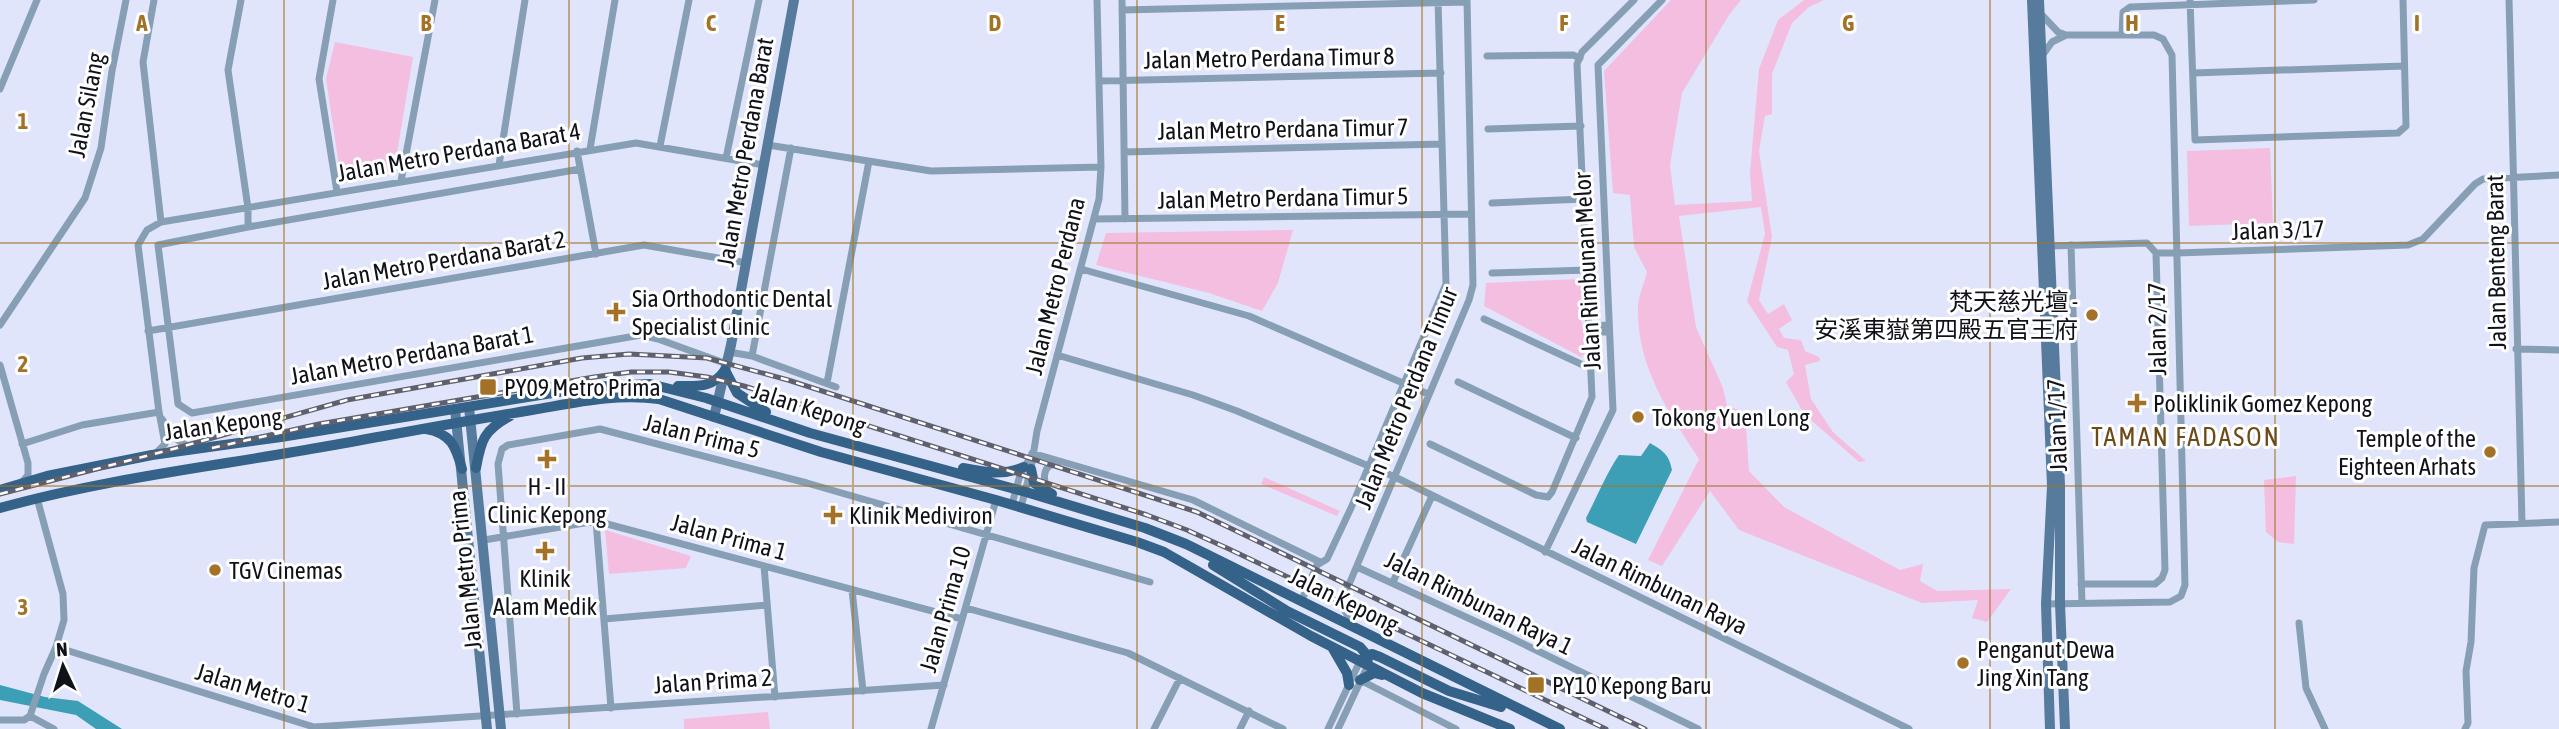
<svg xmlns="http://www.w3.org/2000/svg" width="2559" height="729" font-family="'Asap Condensed','Noto Sans SC',sans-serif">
  <rect width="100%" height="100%" fill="#e1e5fc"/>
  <path fill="#f4bee0" d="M1671 0H1741L1729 15 1682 93 1670 165 1675 205 1752 201 1750 173 1759 69 1778 20 1804 0H1824L1809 7 1792 23 1772 74V114L1765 116 1759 151 1772 237 1759 300 1768 314 1784 304 1792 320 1779 329 1784 338 1801 340 1805 351 1819 357 1820 361 1805 365 1811 399 1833 432 1866 461 1859 462 1804 414 1786 382 1794 374 1788 350 1777 347 1747 301 1765 234 1761 207 1679 216 1696 327 1723 388 1727 406 1745 412 1749 471 1784 507 1900 570 1923 564 1920 581 1937 591 2011 589 1987 622 1972 618 1978 600 1922 603 1739 530 1710 491 1662 566 1648 560 1699 459C1669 413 1637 367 1638 309 1638 297 1644 284 1647 272L1634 247 1630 195 1613 193 1604 71Z
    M335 42 413 57 394 171 341 179 326 79Z
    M2270 148 2273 223 2189 226 2187 151Z
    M1293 230 1278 283 1262 311 1209 293 1096 265 1106 233Z
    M1579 279 1584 285V312L1581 320 1586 338V353L1581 357 1484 306 1486 283Z
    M2296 476 2294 544 2278 542 2266 532 2264 480Z
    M1264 477 1340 511 1337 516 1261 484Z
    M605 530 691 556 686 568 609 574Z
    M768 712 770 729H684V719Z"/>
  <path fill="#3c9fb6" d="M1650 443C1663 451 1669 454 1672 470L1636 544 1587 522 1586 518C1597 497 1606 474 1619 455L1641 456Z
    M0 685 45 697 78 701 122 729H96L76 715 0 700Z"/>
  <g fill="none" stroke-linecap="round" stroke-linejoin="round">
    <path stroke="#879fb5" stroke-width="7" d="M154 0 143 62 161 222
      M241 0 228 70 248 208V227
      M333 0 319 79 337 192
      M1122 0 1125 219
      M2190 0 2195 140 2398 133 2406 126 2403 0
      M2509 0C2514 174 2516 348 2522 523
      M1122 10 1467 2
      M2040 13 2058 32 2066 35
      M2122 35 2123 12 2130 7 2314 0
      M1487 56 1573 55 1580 58
      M2042 56 2052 42 2066 35H2154L2163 39 2172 55 2185 585 2181 596 2170 602 2046 604
      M2193 73 2404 66
      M1099 81 1441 73
      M0 89 37 0
      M1488 129 1581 126
      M768 145 931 171 1101 167
      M660 146 689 0
      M590 149 615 0
      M577 151 596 254
      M1124 152 1442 144
      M726 158 759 0
      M499 165 525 0
      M580 169 248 227 158 245 178 404 192 413 641 335 658 339 727 364
      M401 181 435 0
      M1492 203 1584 199
      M1095 219 1471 214
      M2071 245 2082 603
      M2051 246 2147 243 2156 253H2177L2408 245 2423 239 2475 184 2483 179 2559 175
      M1081 269 1249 316 1428 394
      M1492 273 1588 270
      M1484 319 1583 365 1591 364
      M0 325 85 198 101 148 112 71 126 0
      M1590 326 1609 325
      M148 331 644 245 747 263
      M1590 332H1609
      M2516 349 2559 350
      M729 352 752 356 836 387
      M1057 355 1193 395 1237 411 1395 477 1909 729
      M752 356 791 148
      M0 365 28 463V475L23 481
      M1458 382 1576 438
      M827 383 869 161
      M162 419C170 433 177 444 193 447
      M22 444 82 425 159 412
      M1430 444 1536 495 1548 497 1552 492 1592 397 1577 64 1582 52 1634 0
      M156 453 165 444 159 412 138 245 147 230 161 222 636 143 764 165
      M1032 453 1193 500 1320 562
      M1049 491C1042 480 1042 464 1058 463
      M1012 504 1020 475 1032 454
      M1021 507 1031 469 1037 431 1099 199 1101 167 1097 0
      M596 521 611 708
      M484 540 596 521 962 619
      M1545 552 1613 410 1598 65 1662 0
      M764 566 775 697
      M1357 567 1505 635 1698 729
      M1393 582 1432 496
      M2081 584H2155L2162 578 2165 570 2156 253
      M852 590 863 691
      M1301 602 1317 565 1327 559 1351 508 1446 284 1438 0
      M966 608 1128 653 1283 729
      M604 619 767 605
      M2299 623 2306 688 2325 729
      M1353 624 1343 608 1342 601 1469 300 1473 285 1467 0
      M56 647 314 727 944 685
      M1360 680 1456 729
      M517 714 498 464 502 449 508 445 600 429 807 483 1150 582
      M30 716 54 729
      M0 720H24L30 716 44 674 56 647 64 620 63 594 37 498
      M931 729 996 500
      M1154 729 1180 678
      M1240 729 1249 711
      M1328 729 1360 661
      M1338 729 1368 665
      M2465 729 2468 723 2466 671 2471 642 2474 568 2485 525 2559 522"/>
    <path stroke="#577b9c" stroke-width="10" d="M2032 0 2052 486 2046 604 2050 729
      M2039 0 2060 485V603L2065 729
      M469 407 501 729
      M455 409 487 729
      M714 417 731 345 794 0"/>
    <path stroke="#346289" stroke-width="10" d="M678 386C698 386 713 388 725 370L737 393 766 412
      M426 429C451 433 456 447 462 469
      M476 468C481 440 484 430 510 416
      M963 468C985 472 1002 476 1024 467
      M1031 469 1034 483 1052 494
      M0 490 47 476 152 455 281 437 590 387 650 384 706 398 810 433 1026 492 1145 528 1186 544 1560 729
      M0 508C108 478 218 466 328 446 396 434 464 421 532 410 574 403 616 393 659 399L821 452 996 500 1137 542 1164 552 1311 636 1422 693 1510 729
      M1213 565 1287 611 1360 647 1367 655 1368 665
      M1332 647 1347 673 1349 685
      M1364 657 1372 654 1380 657 1449 691 1501 707
      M1360 680 1374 673 1382 675"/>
    <defs>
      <path id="rail" d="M212 448 319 424 594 377 631 372H669L707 377 744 386 1147 515 1187 530 1229 549 1606 729
        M0 494 177 448 347 400 582 358 629 354 707 358 788 380 1197 512 1645 729"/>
    </defs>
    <use href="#rail" stroke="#5e606e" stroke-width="5"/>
    <use href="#rail" stroke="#fff" stroke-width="2.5" stroke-dasharray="8" stroke-linecap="butt"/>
  </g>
  <path fill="none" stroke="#a37227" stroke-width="2" stroke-opacity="0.55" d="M284 0V729M569 0V729M853 0V729M1137 0V729M1422 0V729M1706 0V729M1990 0V729M2275 0V729M0 243H2559M0 486H2559"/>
  <g fill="#a37227" stroke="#fff" stroke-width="2.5">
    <path d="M612.5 301.5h7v7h7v7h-7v7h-7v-7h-7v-7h7z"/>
    <circle cx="2092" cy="315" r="7"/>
    <rect x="479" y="378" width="18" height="18" rx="3.5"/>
    <path d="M2133.5 392.5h7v7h7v7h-7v7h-7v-7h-7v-7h7z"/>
    <circle cx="1638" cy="417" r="7"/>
    <circle cx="2490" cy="452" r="7"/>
    <path d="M543.5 448.5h7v7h7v7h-7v7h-7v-7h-7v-7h7z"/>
    <path d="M829.5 504.5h7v7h7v7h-7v7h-7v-7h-7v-7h7z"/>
    <path d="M541.5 540.5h7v7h7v7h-7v7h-7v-7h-7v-7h7z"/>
    <circle cx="215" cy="570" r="7"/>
    <circle cx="1963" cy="663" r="7"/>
    <rect x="1527" y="676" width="18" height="18" rx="3.5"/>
  </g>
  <g text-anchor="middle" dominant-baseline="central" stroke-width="6" stroke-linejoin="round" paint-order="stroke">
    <g font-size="24" fill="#101119" stroke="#fff">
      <text transform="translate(1269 58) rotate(-1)">Jalan Metro Perdana Timur 8</text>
      <text transform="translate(86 105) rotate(-79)">Jalan Silang</text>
      <text transform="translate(1283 129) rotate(-1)">Jalan Metro Perdana Timur 7</text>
      <text transform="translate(459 152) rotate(-10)">Jalan Metro Perdana Barat 4</text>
      <text transform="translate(745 152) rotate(-80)">Jalan Metro Perdana Barat</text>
      <text transform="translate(1283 198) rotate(-1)">Jalan Metro Perdana Timur 5</text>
      <text transform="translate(2278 230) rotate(-2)">Jalan 3/17</text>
      <text transform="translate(444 260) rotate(-10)">Jalan Metro Perdana Barat 2</text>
      <text transform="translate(2496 262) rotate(-91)">Jalan Benteng Barat</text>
      <text transform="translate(1587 271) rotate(-93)">Jalan Rimbunan Melor</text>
      <text transform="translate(1055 286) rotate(-76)">Jalan Metro Perdana</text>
      <text transform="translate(2157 329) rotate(-91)">Jalan 2/17</text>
      <text transform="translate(412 355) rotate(-10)">Jalan Metro Perdana Barat 1</text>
      <text transform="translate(1406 398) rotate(-68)">Jalan Metro Perdana Timur</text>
      <text transform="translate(809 408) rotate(18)">Jalan Kepong</text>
      <text transform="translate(223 424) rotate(-8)">Jalan Kepong</text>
      <text transform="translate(2057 425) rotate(-92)">Jalan 1/17</text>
      <text transform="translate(702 436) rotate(14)">Jalan Prima 5</text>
      <text transform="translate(729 537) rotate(15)">Jalan Prima 1</text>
      <text transform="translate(465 570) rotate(-96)">Jalan Metro Prima</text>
      <text transform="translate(1660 586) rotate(26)">Jalan Rimbunan Raya</text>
      <text transform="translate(1344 600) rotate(26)">Jalan Kepong</text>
      <text transform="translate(1479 603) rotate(26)">Jalan Rimbunan Raya 1</text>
      <text transform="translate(945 609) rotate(-74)">Jalan Prima 10</text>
      <text transform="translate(713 681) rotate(-4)">Jalan Prima 2</text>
      <text transform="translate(253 688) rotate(17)">Jalan Metro 1</text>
    </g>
    <g font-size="24" fill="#101119" stroke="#fff" text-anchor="start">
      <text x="632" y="298">Sia Orthodontic Dental<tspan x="632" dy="28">Specialist Clinic</tspan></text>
      <text x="2078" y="301" text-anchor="end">梵天慈光壇 -<tspan x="2078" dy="28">安溪東嶽第四殿五官王府</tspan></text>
      <text x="504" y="387">PY09 Metro Prima</text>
      <text x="2153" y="403">Poliklinik Gomez Kepong</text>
      <text x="1652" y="417">Tokong Yuen Long</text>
      <text x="2476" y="438" text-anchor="end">Temple of the<tspan x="2476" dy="28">Eighteen Arhats</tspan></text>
      <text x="547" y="486" text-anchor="middle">H - II<tspan x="547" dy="28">Clinic Kepong</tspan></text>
      <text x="849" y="515">Klinik Mediviron</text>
      <text x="229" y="570">TGV Cinemas</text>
      <text x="545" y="578" text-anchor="middle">Klinik<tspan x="545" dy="28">Alam Medik</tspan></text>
      <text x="1977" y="649">Penganut Dewa<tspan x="1977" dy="28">Jing Xin Tang</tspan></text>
      <text x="1552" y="685">PY10 Kepong Baru</text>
    </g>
    <g font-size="26" letter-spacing="2" fill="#6d4b18" stroke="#fff">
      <text x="2186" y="437">TAMAN FADASON</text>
    </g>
  </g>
  <g font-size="23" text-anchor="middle" font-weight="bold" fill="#a37227" stroke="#fff" stroke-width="6" stroke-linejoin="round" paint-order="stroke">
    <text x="142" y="31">A</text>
    <text x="426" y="31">B</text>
    <text x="711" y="31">C</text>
    <text x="995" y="31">D</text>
    <text x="1280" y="31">E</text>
    <text x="1564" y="31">F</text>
    <text x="1848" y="31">G</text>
    <text x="2132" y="31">H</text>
    <text x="2417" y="31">I</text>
    <text x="23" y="129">1</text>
    <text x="23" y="372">2</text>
    <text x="23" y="615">3</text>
  </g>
  <g transform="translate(63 666) rotate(356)" stroke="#ffffff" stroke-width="5" paint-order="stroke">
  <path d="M0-5L12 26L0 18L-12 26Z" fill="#101119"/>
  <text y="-10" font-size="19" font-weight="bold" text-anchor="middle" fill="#101119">N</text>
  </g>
</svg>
